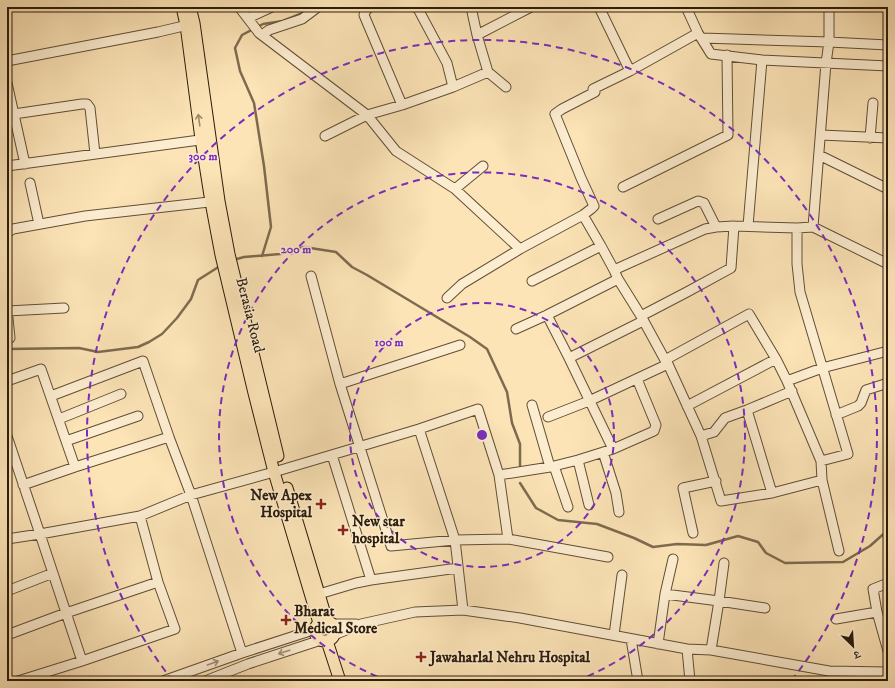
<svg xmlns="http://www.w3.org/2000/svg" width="895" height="688" font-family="'IM FELL DW Pica','Noto Serif Devanagari',serif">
  <rect width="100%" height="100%" fill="#fce4b7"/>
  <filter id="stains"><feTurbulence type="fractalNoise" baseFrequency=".005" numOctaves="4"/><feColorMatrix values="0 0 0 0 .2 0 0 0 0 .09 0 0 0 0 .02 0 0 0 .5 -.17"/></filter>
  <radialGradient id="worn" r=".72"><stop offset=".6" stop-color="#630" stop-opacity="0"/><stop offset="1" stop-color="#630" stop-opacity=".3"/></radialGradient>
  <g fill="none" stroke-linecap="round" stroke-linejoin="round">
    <path stroke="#7e6b4f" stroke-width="2.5" d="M262 256 271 227 264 166 254 103 240 71 235 48 242 35 263 24 283 21 305 12
      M233 260 244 257 280 254 304 247 336 252 352 267 367 275 470 337 487 349 507 392 512 423 520 444V466
      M7 349 79 348 98 352 138 347 149 342 162 334 177 318 191 299 198 280 220 266
      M520 483 536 508 558 520 597 524 634 538 653 547 677 544 706 545 738 536 758 542 766 553 785 563 843 562 870 546 888 530"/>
    <defs>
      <path id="minor" d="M239 7 259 33 367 115 396 151 455 189 520 249
        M369 7 365 12 364 15 402 105
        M417 7 447 63 453 87
        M599 7 630 71
        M686 7 698 33 711 54 762 60 888 66
        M248 18 272 7
        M262 35 269 30 302 19 318 7
        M477 35 531 7
        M702 38 829 42 888 45
        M7 61 158 32 192 24
        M488 72 506 87
        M7 83 25 164
        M14 114 82 104H87L90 108 95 154
        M821 135 888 138
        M325 136 367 115 402 105 453 87 488 72 477 35 471 7
        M870 138 873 103
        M819 155 888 189
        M7 166 207 139
        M30 183 39 224
        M623 187 728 135 727 55
        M455 189 483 166
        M583 215 591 209 594 206 581 178 555 114 562 109 595 92 593 89 630 71 698 33
        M658 219 698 201 704 203 716 227
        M748 226 762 60
        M813 227 826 63 829 42V7
        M797 228V264L800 292 848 454 821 461
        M7 233 13 229 85 216 218 201
        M614 270 705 229 716 227 734 226 797 228 813 227 888 264
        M311 276 340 384 391 546 455 540 508 539 608 557
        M532 281 601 246
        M447 298 462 284 520 249 583 215 601 246 614 270 618 279 641 316 665 360 668 364 701 436 721 501 772 493 822 480
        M7 308 10 338
        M7 311 64 308
        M547 315 569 358 613 449
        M641 316 687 292 731 268 734 226
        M516 329 547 315 618 279
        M569 358 643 321
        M665 360 749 314 776 359 787 381 821 461 822 480 839 551
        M7 381 41 369 75 467
        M787 381 822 368 888 351
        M340 384 460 345
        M51 396 143 361 169 437
        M532 405 550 467
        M687 406 776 359
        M747 410 772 493
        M836 415 858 406 861 403 866 390 888 383
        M548 417 589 401 668 364
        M59 419 121 394
        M419 429 455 540 463 610
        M7 436 40 534 82 661
        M701 436 714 432 725 418 747 410 792 391
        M66 441 138 416
        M603 452 616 493 619 512
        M332 455 371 580
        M578 460 589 505
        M554 466 568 507
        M499 475 550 467 578 460 613 449 654 431 656 425 637 379
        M23 485 75 467 169 437 191 495 242 653
        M693 533 683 488 716 481
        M7 539 40 534 140 516 191 495 274 472 419 429 478 409 499 475 508 539
        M888 583 873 589 877 612 888 651
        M7 591 53 573
        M319 594 356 583 371 580 458 568
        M665 594 719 601 765 608
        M836 619 877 612
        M333 624H356
        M7 635 66 613 158 582
        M334 635 361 624 415 612 463 610 520 618 687 649 711 650 829 671 888 672
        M614 635 622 575
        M631 639 638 681
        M658 644 665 594 673 559
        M687 649 690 681
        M711 650 719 601 724 563
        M18 681 82 661 175 629 158 582 140 516
        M163 681 242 653 316 629
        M205 681 248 664 321 640"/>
      <path id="major" d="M182 7 186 25 201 139 211 202 221 255 254 393 274 472 319 623
        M190 7 194 23 219 201 229 254 278 456
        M287 488 319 594 327 621
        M315 631a10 10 0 1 1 20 0a10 10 0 1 1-20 0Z
        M327 641 340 681"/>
    </defs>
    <use href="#minor" stroke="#604e36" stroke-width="11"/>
    <use href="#major" stroke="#2c1c0b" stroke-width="13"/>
    <use href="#minor" stroke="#fdedd0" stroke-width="9"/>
    <use href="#major" stroke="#fce4b7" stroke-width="11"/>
  </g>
  <defs><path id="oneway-shaft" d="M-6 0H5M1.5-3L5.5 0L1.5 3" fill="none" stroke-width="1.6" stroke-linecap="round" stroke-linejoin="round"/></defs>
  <use stroke="#9e8a6a" href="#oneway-shaft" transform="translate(199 120) rotate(-98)"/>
  <g stroke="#9f8f77">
    <use href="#oneway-shaft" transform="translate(284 652) rotate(162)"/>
    <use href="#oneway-shaft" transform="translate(213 663) rotate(-20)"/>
  </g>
  <g fill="none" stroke="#7b2cbf" stroke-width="2" stroke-dasharray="7 5">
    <circle cx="482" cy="435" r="132"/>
    <path d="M388 681A263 263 0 1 1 576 681"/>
    <path d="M173 681A395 395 0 1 1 791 681"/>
  </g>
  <g fill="#8f2418" stroke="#fdedd0" stroke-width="1.5">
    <path d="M319 498h4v4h4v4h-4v4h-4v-4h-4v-4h4z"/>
    <path d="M341 524h4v4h4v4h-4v4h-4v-4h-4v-4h4z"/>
    <path d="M284 614h4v4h4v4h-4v4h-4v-4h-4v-4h4z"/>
    <path d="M419 651h4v4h4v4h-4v4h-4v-4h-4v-4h4z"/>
  </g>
  <g text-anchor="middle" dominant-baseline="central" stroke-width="3" stroke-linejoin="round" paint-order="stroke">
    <g font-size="15" fill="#2c1c0b" stroke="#fdedd0">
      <text transform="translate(250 315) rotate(76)">Berasia Road</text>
    </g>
    <g font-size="15" font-weight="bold" fill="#2c1c0b" stroke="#fdedd0" text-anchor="start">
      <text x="312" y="495" text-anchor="end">New Apex<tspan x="312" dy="17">Hospital</tspan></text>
      <text x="352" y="521">New star<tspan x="352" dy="17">hospital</tspan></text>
      <text x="294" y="611">Bharat<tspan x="294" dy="17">Medical Store</tspan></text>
      <text x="430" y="657">Jawaharlal Nehru Hospital</text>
    </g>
  </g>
  <circle cx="482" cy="435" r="6" fill="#7b2cbf" stroke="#fdedd0" stroke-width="2"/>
  <g font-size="12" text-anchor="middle" font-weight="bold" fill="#7b2cbf" stroke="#fdedd0" stroke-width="3" stroke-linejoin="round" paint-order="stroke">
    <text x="203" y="160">300 m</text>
    <text x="296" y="253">200 m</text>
    <text x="389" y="346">100 m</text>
  </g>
  <rect width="895" height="688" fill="none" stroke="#fce4b7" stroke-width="24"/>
  <rect x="8" y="8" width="879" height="672" fill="none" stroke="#2c1c0b" stroke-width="2"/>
  <rect x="12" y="12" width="871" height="664" fill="none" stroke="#2c1c0b"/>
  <g transform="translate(853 646) rotate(155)" stroke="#fdedd0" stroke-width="3" paint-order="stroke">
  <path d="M0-3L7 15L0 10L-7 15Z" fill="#2c1c0b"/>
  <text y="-6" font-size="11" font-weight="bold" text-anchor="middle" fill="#2c1c0b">उ</text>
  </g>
  <rect width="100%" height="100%" filter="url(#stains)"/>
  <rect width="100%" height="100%" fill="url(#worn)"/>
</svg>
